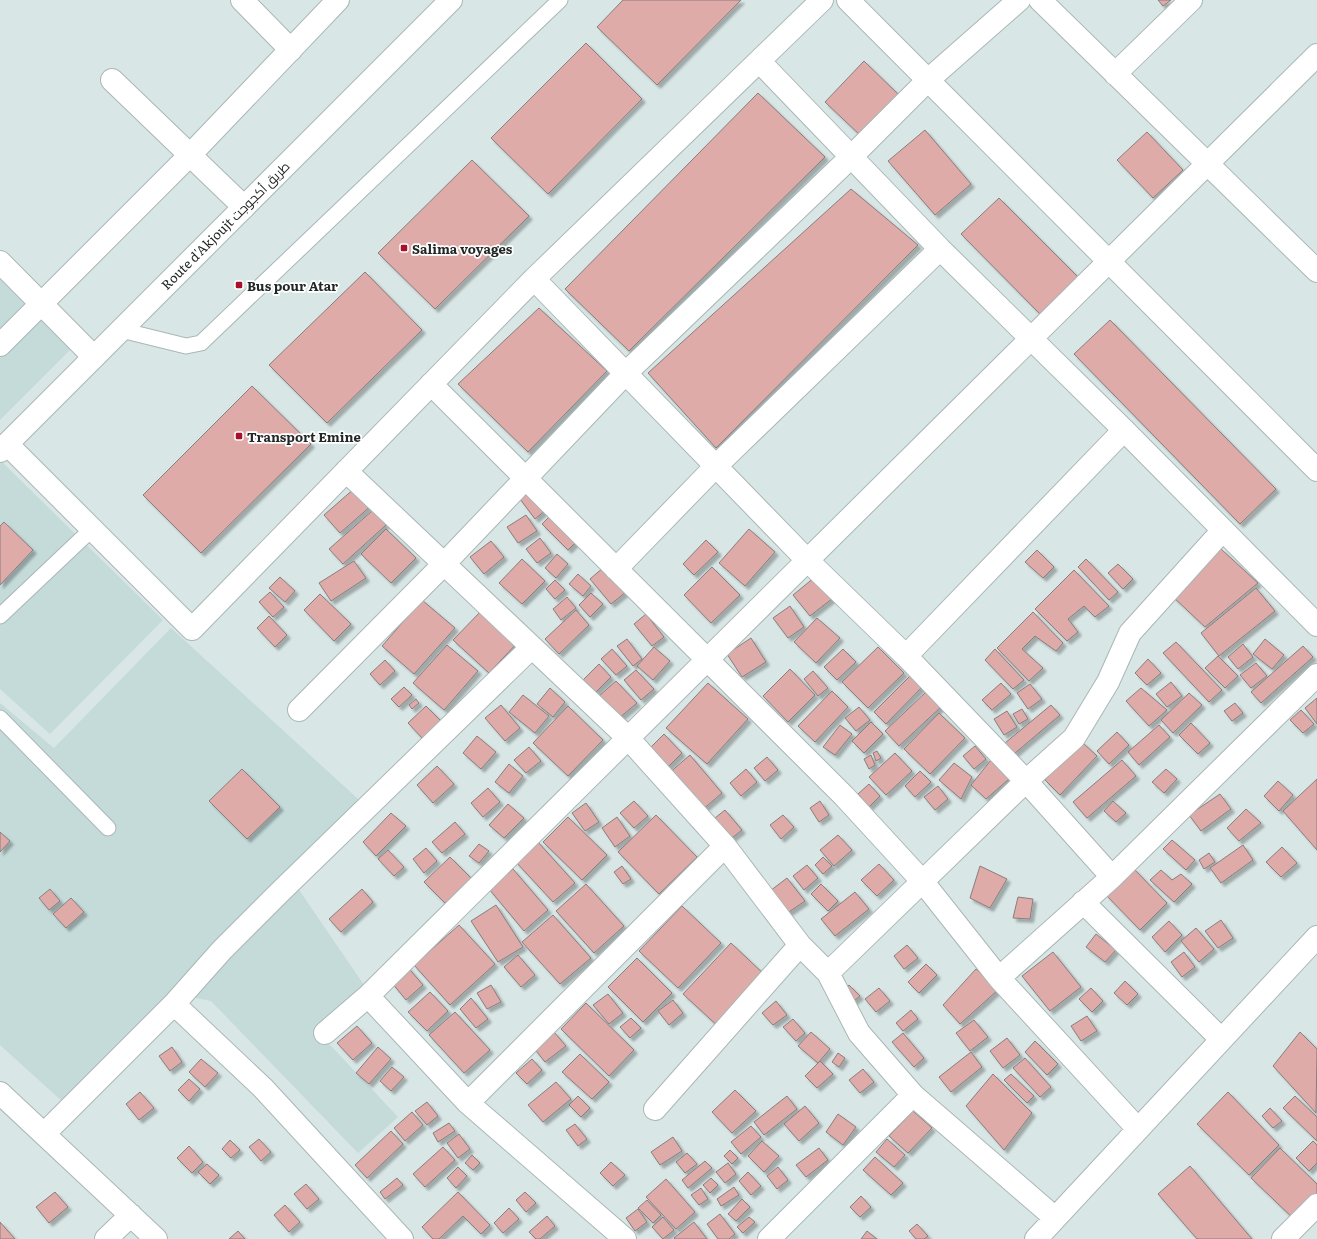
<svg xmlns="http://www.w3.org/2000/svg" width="1317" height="1239" font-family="Literata,Cairo,serif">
  <defs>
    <filter id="shadow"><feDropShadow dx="3.5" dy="3.5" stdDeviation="1" flood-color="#0004"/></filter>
  </defs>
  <rect width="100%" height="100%" fill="#d8e6e5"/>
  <path fill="#c4dbda" d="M0 271 75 345 0 420Z
    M1 461 163 620 50 734 0 689V463Z
    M171 628 369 809 293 881 366 988 316 1030 398 1117 358 1153 211 1001 181 995 63 1102 0 1045V703L54 748Z"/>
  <path fill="#deaba9" stroke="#8a7d7d" filter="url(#shadow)" d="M623 0H741L657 85 597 27Z
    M1158 0H1171L1163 6Z
    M586 43 642 99 548 194 491 138Z
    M864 61 900 96 861 136 825 102Z
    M758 93 825 157 629 351 565 289Z
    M925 130 971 184 935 215 888 161Z
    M1147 132 1183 170 1153 198 1117 160Z
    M472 160 529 216 435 309 378 253Z
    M851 189 918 245 716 448 648 373Z
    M999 198 1078 277 1040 314 961 234Z
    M365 272 422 330 327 423 269 365Z
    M539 308 607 371 528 452 458 384Z
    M1110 320 1276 489 1240 524 1074 354Z
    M252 386 311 444 201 553 143 495Z
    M530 486 547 509 535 519 517 495Z
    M356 487 372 505 340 533 324 515Z
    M372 511 386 525 343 564 329 549Z
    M555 511 581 537 568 550 542 524Z
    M526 515 537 531 518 543 507 527Z
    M4 522 33 550 0 585V526Z
    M386 529 416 558 391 583 361 554Z
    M749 529 775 552 745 586 719 563Z
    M540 538 551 553 537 563 526 549Z
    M706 540 718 552 694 575 683 564Z
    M491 541 504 557 484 574 470 557Z
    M1221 549 1258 583 1205 627 1170 594Z
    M1037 550 1054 567 1043 578 1025 562Z
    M557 554 568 564 556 578 545 568Z
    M522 559 545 581 522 604 499 583Z
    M1086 559 1118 592 1109 600 1078 567Z
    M354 561 366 578 331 601 319 583Z
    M1118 564 1133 579 1123 589 1108 573Z
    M604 567 626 592 611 604 590 579Z
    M712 567 740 595 711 623 684 595Z
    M1074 570 1109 606 1095 617 1084 606 1068 619 1078 632 1067 641 1035 609Z
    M578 574 591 586 583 596 569 584Z
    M280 577 295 591 285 602 269 588Z
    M815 577 833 598 810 616 793 595Z
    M555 580 565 590 555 599 546 589Z
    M1256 588 1275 611 1219 656 1201 633Z
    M270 592 284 607 273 617 259 602Z
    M591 593 603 604 590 617 579 605Z
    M320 594 351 624 334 641 304 610Z
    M567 597 576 608 561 620 553 609Z
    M422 600 455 628 414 674 382 646Z
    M790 606 804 627 788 638 773 618Z
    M483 609 519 641 489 673 453 640Z
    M576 610 589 625 559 654 545 639Z
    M1033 612 1063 643 1056 651 1035 636 1022 649 1043 668 1029 681 997 648Z
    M646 614 664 637 652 646 634 624Z
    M269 616 287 635 275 647 257 628Z
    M817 618 840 638 816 663 794 642Z
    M751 638 766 662 742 677 727 654Z
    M627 639 642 659 633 666 617 646Z
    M1265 639 1284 655 1272 669 1253 654Z
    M1176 642 1222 690 1209 702 1163 653Z
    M1243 644 1253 657 1238 669 1228 657Z
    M447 645 478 671 444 710 413 683Z
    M1303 646 1313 657 1261 703 1251 692Z
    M654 647 670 661 653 680 637 666Z
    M878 647 904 673 868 708 842 682Z
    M612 649 627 666 616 675 601 659Z
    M843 649 856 662 837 680 824 667Z
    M995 649 1024 680 1013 689 985 660Z
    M1218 656 1238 676 1225 688 1205 668Z
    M1148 659 1161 673 1147 685 1135 673Z
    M385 660 395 671 380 685 370 674Z
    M1256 663 1267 676 1251 688 1240 675Z
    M599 664 611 677 596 692 583 680Z
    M790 669 815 695 788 722 763 696Z
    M636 670 654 689 641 700 624 680Z
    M813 671 828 688 818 696 804 679Z
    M914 672 926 683 886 724 874 712Z
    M616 681 637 703 618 719 598 697Z
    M1171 682 1182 696 1167 707 1156 694Z
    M708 683 748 719 707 764 666 728Z
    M1001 683 1011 694 992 710 982 700Z
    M1030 684 1042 699 1028 709 1017 693Z
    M404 687 412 695 399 707 391 699Z
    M550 688 565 702 553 717 537 704Z
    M1141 688 1167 710 1149 726 1126 701Z
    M832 691 848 707 815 742 798 726Z
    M927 691 942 706 899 746 885 731Z
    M1189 693 1202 705 1173 733 1161 720Z
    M523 695 549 716 535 733 509 712Z
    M1317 698V724L1305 708Z
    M416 699 419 703 412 709 409 705Z
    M1235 703 1243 713 1232 721 1224 711Z
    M501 705 520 728 505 741 485 718Z
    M1051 705 1060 715 1014 754 1005 743Z
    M426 706 441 721 423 739 408 723Z
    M568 706 603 740 568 776 533 743Z
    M859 707 870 720 856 731 845 718Z
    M1022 709 1028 719 1019 724 1013 714Z
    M1301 710 1314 724 1303 733 1290 720Z
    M1007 711 1017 727 1004 735 994 719Z
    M939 713 965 738 930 774 904 749Z
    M871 722 883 734 864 753 852 741Z
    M1191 723 1210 743 1198 754 1179 735Z
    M840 725 852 734 835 755 823 747Z
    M1159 725 1170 737 1139 765 1128 752Z
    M1117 732 1129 745 1109 764 1097 751Z
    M664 734 682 753 663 772 645 753Z
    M477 736 496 752 481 769 463 753Z
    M1082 742 1097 756 1060 795 1045 780Z
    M975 746 986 759 974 769 963 756Z
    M529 747 541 761 526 773 514 760Z
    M877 751 881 758 876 761 873 753Z
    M895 753 912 771 886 795 869 777Z
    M690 755 722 793 700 812 668 774Z
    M871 755 875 765 869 769 864 759Z
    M767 757 778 770 765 781 754 768Z
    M991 760 1009 779 986 799 971 785Z
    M1122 760 1136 776 1087 818 1073 802Z
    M954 763 972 777 961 799 939 780Z
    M509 764 523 776 509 793 495 782Z
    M437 766 454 784 433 803 417 785Z
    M242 769 280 807 247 839 209 801Z
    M746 769 757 782 741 796 730 783Z
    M1166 769 1177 779 1164 793 1152 782Z
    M920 771 931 782 915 797 905 786Z
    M1317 779V850L1283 811Z
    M1278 781 1293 795 1279 811 1264 796Z
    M869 784 880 796 869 807 858 794Z
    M938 786 948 799 935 810 924 797Z
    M488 788 500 802 483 817 471 803Z
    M1220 794 1231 809 1201 831 1189 815Z
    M634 801 648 816 634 828 620 813Z
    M820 801 829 815 819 822 810 808Z
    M1113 801 1126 813 1116 822 1104 811Z
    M586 803 599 822 585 831 572 813Z
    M508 804 524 818 504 838 489 825Z
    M1246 809 1261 823 1239 841 1227 828Z
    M725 810 742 830 727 842 710 822Z
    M391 813 406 826 376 856 363 842Z
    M656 815 697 857 659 894 618 852Z
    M783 815 794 827 781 839 770 825Z
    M568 817 607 855 582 880 543 842Z
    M617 817 630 836 615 847 602 828Z
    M455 822 465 834 442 853 432 842Z
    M0 832 10 841 0 852Z
    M838 835 852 850 834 866 820 850Z
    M1172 840 1195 860 1186 870 1163 849Z
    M537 841 575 883 553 902 515 861Z
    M479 844 489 851 479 863 469 856Z
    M1243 845 1253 860 1221 883 1210 868Z
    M1282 847 1297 863 1281 877 1266 862Z
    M426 848 437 861 424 873 413 859Z
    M388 850 404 867 394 876 378 859Z
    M1209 853 1215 862 1204 869 1199 860Z
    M450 857 472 879 446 904 424 882Z
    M823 857 832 866 823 874 815 865Z
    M879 864 894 880 877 896 861 880Z
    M807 865 818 878 804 890 793 876Z
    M622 866 631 879 623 884 614 872Z
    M980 866 1007 879 990 908 970 898Z
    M1133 868 1167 903 1140 930 1106 895Z
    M513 869 548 910 524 931 489 889Z
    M1161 870 1172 880 1181 874 1192 884 1174 902 1150 880Z
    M787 878 805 901 786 914 770 891Z
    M586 884 624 926 594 953 556 911Z
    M821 884 838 901 828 911 811 894Z
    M50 889 60 901 49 910 39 898Z
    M362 889 373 902 341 932 329 919Z
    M855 892 869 909 835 936 821 919Z
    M1018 897 1033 899 1030 919 1013 918Z
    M71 898 84 912 66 928 53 914Z
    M496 905 523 947 498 962 471 921Z
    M682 906 721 943 678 988 639 951Z
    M553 915 591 958 560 984 522 942Z
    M1221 920 1233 938 1218 948 1205 931Z
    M1169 921 1182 935 1165 952 1152 937Z
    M459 925 495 964 450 1005 414 965Z
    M1196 928 1214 949 1199 962 1181 941Z
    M1096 934 1116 950 1105 962 1086 947Z
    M731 943 768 978 721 1029 683 994Z
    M907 945 918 958 904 969 894 956Z
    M1053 952 1081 987 1050 1011 1022 976Z
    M1184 952 1195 967 1182 977 1171 962Z
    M518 955 535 975 521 987 504 967Z
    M637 958 672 993 643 1022 608 987Z
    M405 964 423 985 406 1000 388 978Z
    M926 964 937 975 919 993 908 982Z
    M976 969 999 989 960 1024 943 1005Z
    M1125 981 1138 994 1127 1005 1114 993Z
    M491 985 501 1002 487 1009 477 993Z
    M849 985 860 996 848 1006 838 996Z
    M879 988 890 1001 876 1012 865 999Z
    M1091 988 1103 1001 1092 1012 1079 999Z
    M430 992 448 1011 427 1031 408 1012Z
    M608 994 623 1013 609 1024 593 1005Z
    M471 998 488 1019 476 1028 460 1009Z
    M673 1000 683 1013 669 1025 658 1011Z
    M776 1001 787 1015 773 1025 762 1013Z
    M586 1003 634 1050 609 1076 561 1029Z
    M911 1010 918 1019 903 1031 896 1023Z
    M455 1012 490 1050 464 1073 429 1035Z
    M1087 1016 1097 1031 1081 1041 1071 1026Z
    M631 1018 641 1028 630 1038 620 1027Z
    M793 1019 805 1033 796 1041 783 1027Z
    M974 1020 988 1037 970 1051 956 1033Z
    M357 1026 372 1043 353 1060 337 1043Z
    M554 1032 566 1046 545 1062 533 1047Z
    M811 1032 830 1049 818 1063 798 1046Z
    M1300 1032 1317 1049 1316 1113 1273 1066Z
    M903 1033 924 1058 914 1067 892 1042Z
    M1007 1038 1020 1055 1003 1068 990 1051Z
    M1035 1041 1058 1064 1047 1075 1025 1052Z
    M172 1047 182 1062 170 1071 159 1056Z
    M378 1047 391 1059 369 1084 356 1073Z
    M971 1052 982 1067 951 1092 939 1077Z
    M838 1053 845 1058 839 1067 832 1062Z
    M580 1054 609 1082 592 1099 562 1072Z
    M1025 1058 1051 1087 1040 1097 1013 1068Z
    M201 1059 218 1073 205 1087 189 1072Z
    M532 1059 542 1070 527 1084 516 1073Z
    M820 1061 833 1074 817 1088 805 1076Z
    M392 1067 404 1077 391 1091 380 1081Z
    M863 1069 874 1082 860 1093 849 1080Z
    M993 1074 1032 1113 1004 1150 966 1106Z
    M1011 1074 1034 1096 1027 1103 1004 1080Z
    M189 1079 200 1089 189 1101 178 1090Z
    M556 1082 571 1099 543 1122 528 1105Z
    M735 1090 756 1111 732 1133 712 1112Z
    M140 1092 154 1108 139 1120 126 1104Z
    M1228 1092 1279 1145 1249 1175 1197 1124Z
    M578 1096 590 1108 581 1117 569 1105Z
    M787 1096 797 1109 764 1135 754 1122Z
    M1295 1096 1317 1117V1141L1283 1108Z
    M427 1102 438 1116 427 1125 415 1111Z
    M805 1106 819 1123 799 1141 784 1124Z
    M1270 1108 1282 1121 1273 1128 1262 1116Z
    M913 1111 932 1128 908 1153 889 1136Z
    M412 1112 423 1125 405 1141 394 1128Z
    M838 1114 856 1127 843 1145 826 1132Z
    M449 1123 455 1131 438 1142 433 1133Z
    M575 1124 587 1139 578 1146 566 1130Z
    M751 1126 761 1137 741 1154 731 1142Z
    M391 1131 403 1144 367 1178 355 1165Z
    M459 1134 470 1149 458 1158 447 1143Z
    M673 1137 682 1151 660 1165 651 1152Z
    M259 1139 271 1152 261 1161 249 1147Z
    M887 1139 905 1155 894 1167 876 1152Z
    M230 1140 240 1150 231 1158 222 1149Z
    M762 1141 779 1156 764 1172 748 1156Z
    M1313 1141 1317 1145V1163L1309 1171 1296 1158Z
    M189 1146 203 1162 192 1173 177 1158Z
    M443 1147 455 1160 425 1187 413 1174Z
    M819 1148 828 1160 806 1177 796 1165Z
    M1280 1148 1317 1184V1202L1297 1222 1251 1178Z
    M730 1150 738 1158 732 1164 724 1156Z
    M687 1153 697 1164 685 1173 676 1162Z
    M472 1155 480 1163 473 1170 465 1163Z
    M875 1157 903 1183 891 1195 863 1170Z
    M705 1161 712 1168 688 1188 682 1180Z
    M611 1162 625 1175 613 1186 600 1173Z
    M728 1163 736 1174 725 1183 716 1172Z
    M207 1164 219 1175 210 1184 198 1172Z
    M1190 1166 1252 1239H1197L1158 1194Z
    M458 1167 467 1176 456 1188 447 1178Z
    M778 1167 788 1180 777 1189 767 1176Z
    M748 1172 761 1186 751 1195 739 1181Z
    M397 1178 403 1185 385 1199 380 1192Z
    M711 1178 718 1185 710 1193 703 1185Z
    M666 1179 695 1212 676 1229 646 1197Z
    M306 1184 319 1199 307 1209 294 1194Z
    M734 1187 739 1195 721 1206 717 1199Z
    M701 1188 708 1199 699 1205 691 1195Z
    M55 1192 68 1207 49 1223 36 1207Z
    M458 1192 490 1225 481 1234 463 1216 439 1239H433L422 1227Z
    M525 1192 536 1203 526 1212 516 1200Z
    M861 1196 871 1207 860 1217 850 1207Z
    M742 1199 750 1207 736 1221 728 1214Z
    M647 1200 661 1215 653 1223 638 1208Z
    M285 1205 300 1222 289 1232 274 1215Z
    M509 1208 519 1219 503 1233 494 1223Z
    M638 1209 647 1222 635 1231 626 1218Z
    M720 1214 735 1234 729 1239H718L707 1224Z
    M547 1216 555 1226 540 1239H536L529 1232Z
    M663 1217 674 1230 663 1239 652 1227Z
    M749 1217 755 1222 743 1233 737 1227Z
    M0 1222 15 1239H0Z
    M694 1222 707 1239H675L674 1238Z
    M917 1224 928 1236 924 1239H916L909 1231Z
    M238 1231 245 1239H229Z
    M867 1231 877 1239H861Z"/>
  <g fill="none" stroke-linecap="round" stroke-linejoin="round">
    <defs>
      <path id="lane" d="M121 330 186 346 201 343 560 0
        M0 616 92 529
        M0 718 108 828"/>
      <path id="street" d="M242 0 291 50
        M848 0 1317 470
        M1040 0 1317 271
        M760 62 940 249 1124 430 1317 625
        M1115 74 1191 0
        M112 80 244 207
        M0 262 94 357
        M534 279 807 560 906 656 1026 781 1112 877
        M0 345 190 155 338 0
        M431 384 844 796 923 882 999 978 1137 1128
        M7 444 192 629 534 279 822 0
        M346 471 628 738 725 846 800 945 828 973 859 1033 913 1095 1054 1217
        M616 569 716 466 940 249
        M906 656 1124 430
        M299 710 444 564 626 373 851 157 928 80 1019 0
        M1083 902 1221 1039
        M828 973 1026 781 1074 738 1108 682 1130 633 1223 530
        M999 978 1112 877 1317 675
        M368 996 468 1103 625 1239
        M174 1004 222 950 278 894 532 647
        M325 1033 368 996 1317 55
        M0 1093 156 1239
        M468 1103 725 846
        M655 1109 800 945
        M44 1134 174 1004 263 1088 402 1239
        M106 1239 131 1215
        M769 1239 913 1095
        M1036 1239 1317 937
        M1283 1239 1317 1205"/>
      <path id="highway" d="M0 451 451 0"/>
    </defs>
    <use href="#lane" stroke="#a9b7b6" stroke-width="17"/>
    <use href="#street" stroke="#a9b7b6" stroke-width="24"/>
    <use href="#highway" stroke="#a9b7b6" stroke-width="24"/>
    <use href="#lane" stroke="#fff" stroke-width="15"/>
    <use href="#street" stroke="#fff" stroke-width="22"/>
    <use href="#highway" stroke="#fff" stroke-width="22"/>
  </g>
  <g fill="#a70f2a" stroke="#fff" stroke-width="1.5">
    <rect x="400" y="244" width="8" height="8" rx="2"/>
    <rect x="235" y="281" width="8" height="8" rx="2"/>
    <rect x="235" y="432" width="8" height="8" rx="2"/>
  </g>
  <g text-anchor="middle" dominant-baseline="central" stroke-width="3.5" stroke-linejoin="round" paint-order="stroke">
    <g font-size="13" fill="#212726" stroke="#fff">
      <text transform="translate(225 225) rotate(-45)">Route d'Akjoujt طريق أكجوجت</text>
    </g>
    <g font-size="13" font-weight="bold" fill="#212726" stroke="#fff" text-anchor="start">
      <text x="412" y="248">Salima voyages</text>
      <text x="247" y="285">Bus pour Atar</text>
      <text x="247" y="436">Transport Emine</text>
    </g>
  </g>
</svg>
